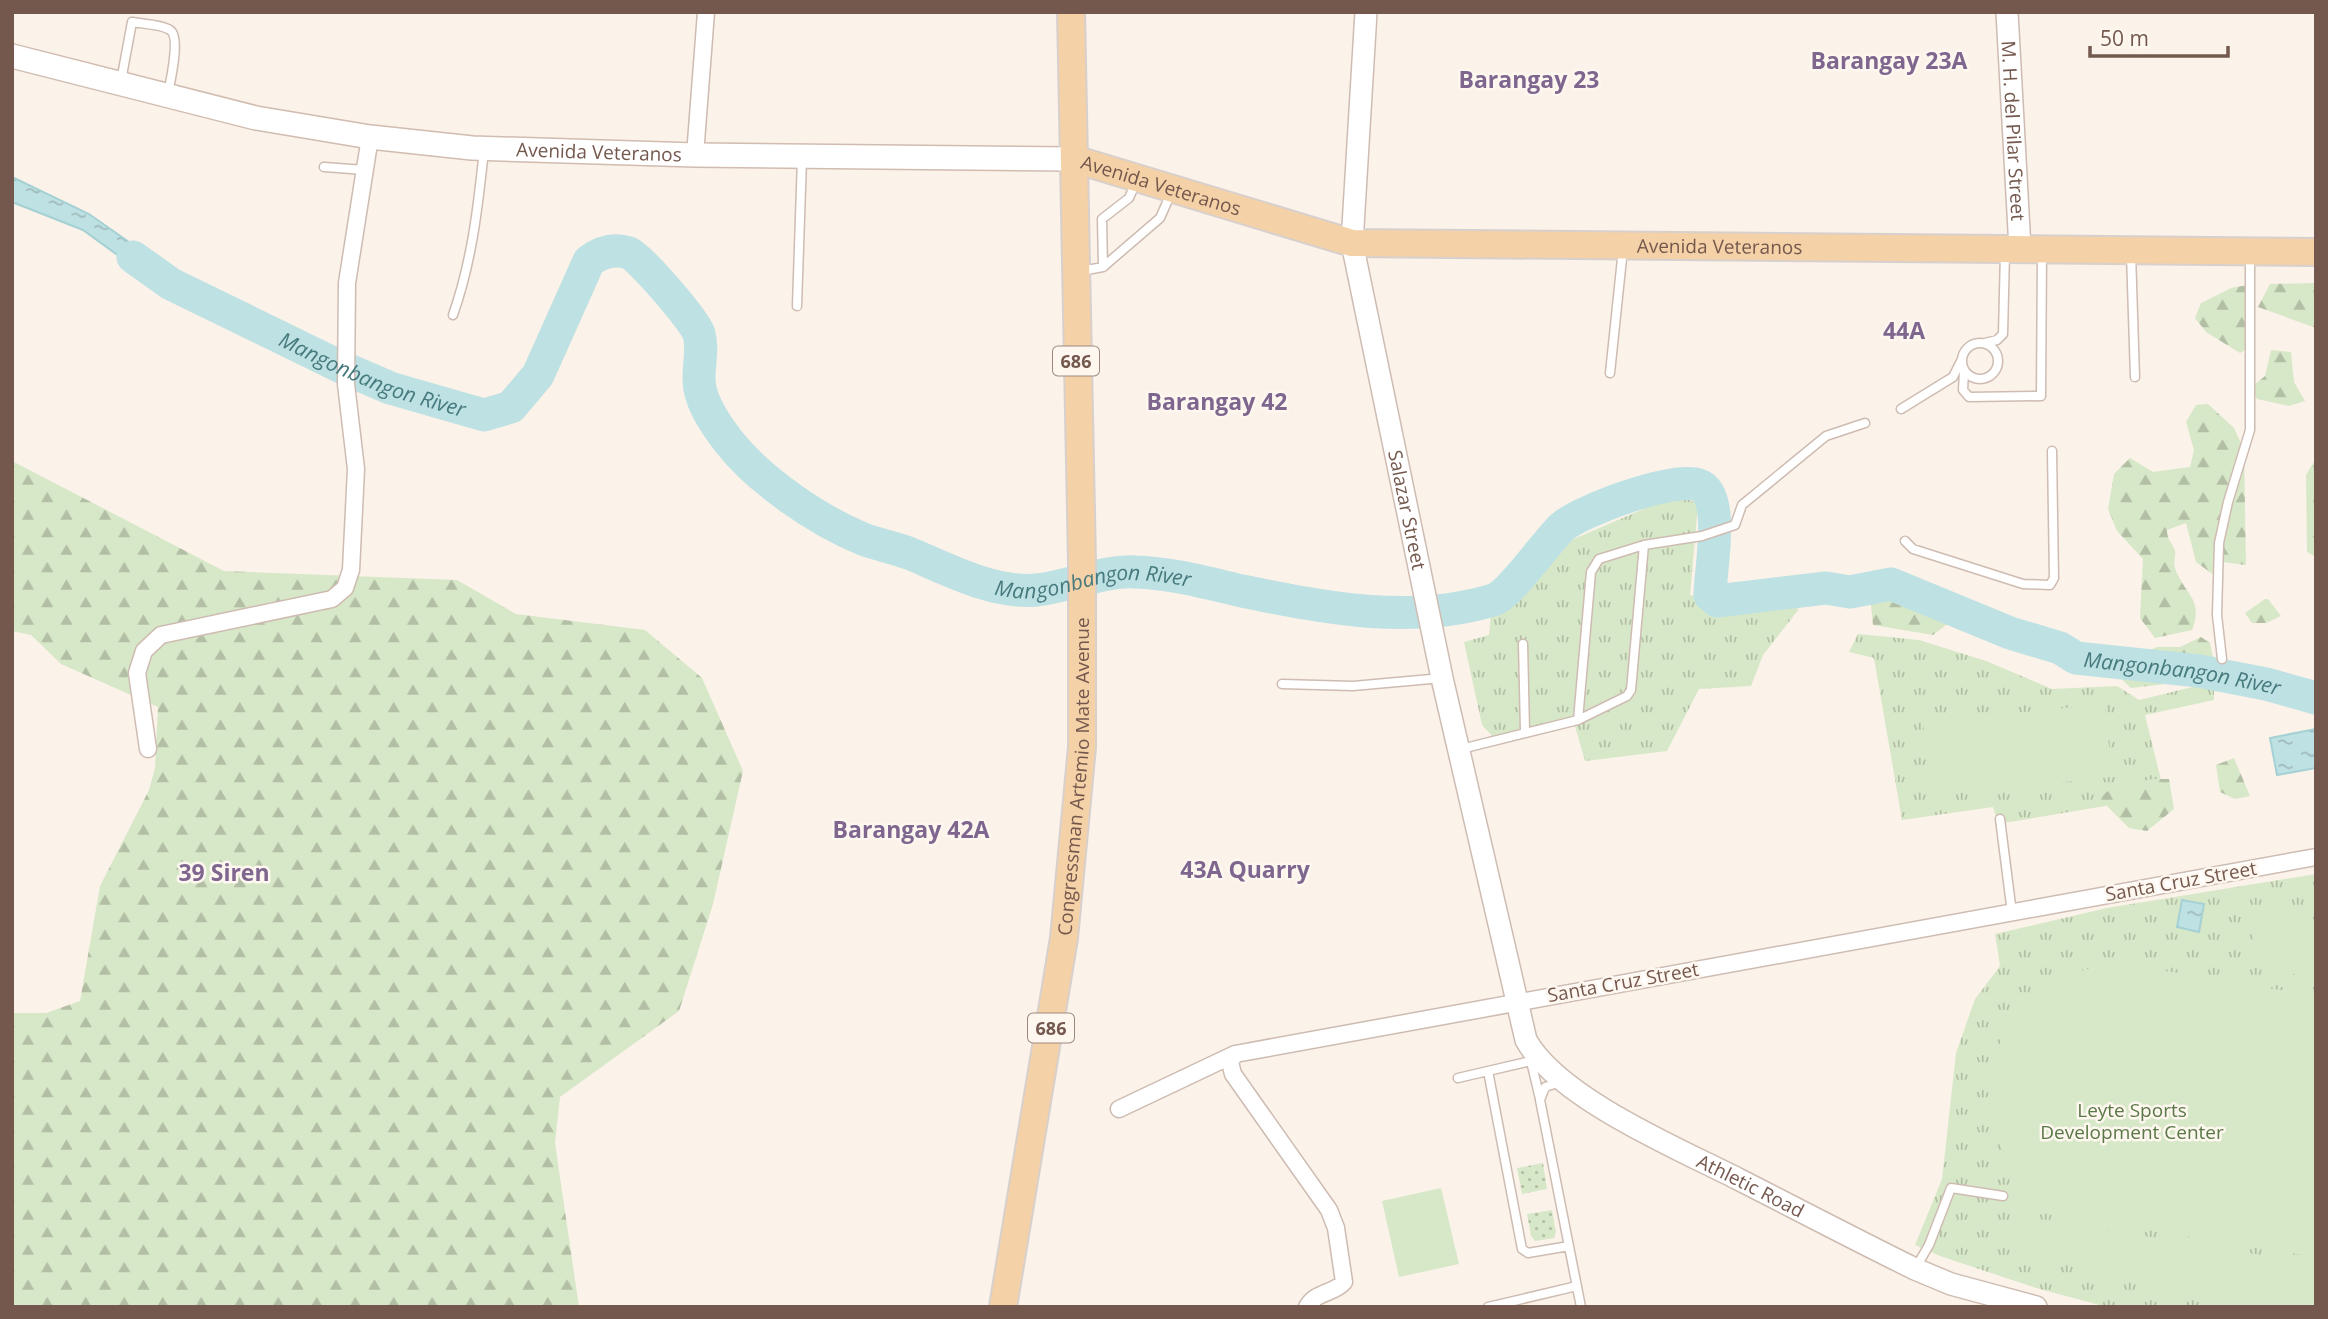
<svg xmlns="http://www.w3.org/2000/svg" width="2328" height="1319" font-family="'Open Sans',sans-serif">
  <defs>
    <pattern id="grass-tufts" width="24" height="20" patternUnits="userSpaceOnUse" patternTransform="scale(1.75)"><rect width="24" height="20" fill="#d7e8c8"/><path d="M3 7l-1-3M5 7V3M7 7l1-3M15 17l-1-3M17 17v-4M19 17l1-3" fill="none" stroke="#b3bfa5"/></pattern>
    <pattern id="forest-firs" width="22" height="20" patternUnits="userSpaceOnUse" patternTransform="scale(1.75)"><rect width="22" height="20" fill="#d7e8c8"/><path d="M5 1l3.5 6h-7zM16 11l3.5 6h-7z" fill="#b3bfa5"/></pattern>
    <pattern id="garden-dots" width="8" height="8" patternUnits="userSpaceOnUse" patternTransform="scale(1.75)"><rect width="8" height="8" fill="#d7e8c8"/><path d="M2 2h.1M6 6h.1" fill="none" stroke="#b3bfa5" stroke-width="1.8" stroke-linecap="round"/></pattern>
    <pattern id="water-ripples" width="26" height="14" patternUnits="userSpaceOnUse" patternTransform="scale(1.75)"><rect width="26" height="14" fill="#bee1e3"/><path d="M2 4q2-2 4 0t4 0M15 11q2-2 4 0t4 0" fill="none" stroke="#9fb9ba"/></pattern>
  </defs>
  <rect width="100%" height="100%" fill="#fbf2e9"/>
  <path fill="url(#grass-tufts)" d="M1678 494 1698 504 1690 596 1700 592 1708 577 1799 609 1763 655 1751 686 1699 689 1667 751 1585 761 1575 726 1495 739 1482 725 1464 642 1489 635 1491 612 1553 548Z
    M1858 634 1919 640 1986 661 2052 689 2117 686 2139 700 2209 683 2214 689V700L2145 715 2162 784 2128 791 2105 806 1998 824 1993 807 1902 820 1874 658 1849 652Z
    M2316 874V1307H2107L2036 1288 1940 1256 1915 1245 1942 1179 1956 1053 1975 999 2000 966 1995 934 2107 908Z"/>
  <path fill="url(#forest-firs)" d="M2316 283V328L2258 307 2270 284Z
    M2248 285 2254 344 2240 353 2206 332 2195 318 2201 303 2231 288Z
    M2271 350 2291 352 2294 382 2305 401 2289 406 2257 399 2250 388 2265 376Z
    M2208 404 2234 428 2244 450 2246 565 2222 562 2214 575 2196 562 2186 523 2167 530C2167 540 2172 542 2175 551 2176 556 2173 562 2175 568 2185 596 2204 598 2192 630L2155 638 2140 618 2143 559 2117 531 2108 509 2114 474 2130 458 2153 472 2190 467 2194 450 2186 422 2196 405Z
    M2316 458V557L2307 552 2306 475Z
    M12 461 224 571 457 580 516 614 645 630 702 678 743 771 713 904 679 1011 560 1097 555 1143 579 1307H12V1013H46L80 1001 100 886 149 790 155 768 158 707 61 664 31 635 12 631Z
    M1888 578 1905 591 1954 611 2013 625 2025 641V651L1950 622 1933 635 1873 625 1870 595 1874 582Z
    M2265 599H2268L2281 616 2266 623H2252L2245 613Z
    M2201 637 2210 643 2216 671 2191 681 2131 688 2108 667 2157 647H2180Z
    M2234 758 2250 796 2235 799 2220 792 2216 765Z
    M2152 779H2169L2174 809 2147 831 2129 828 2099 798 2112 788Z"/>
  <path fill="url(#garden-dots)" d="M1543 1163 1547 1189 1522 1194 1517 1168Z
    M1552 1210 1556 1232 1554 1238 1535 1241 1531 1236 1527 1214Z"/>
  <path fill="#d7e8c8" d="M2105 704 2112 777 1930 796 1923 722Z
    M2257 910 2316 920V978L2248 966Z
    M2109 965 2142 967 2316 996V1257L2017 1209 2021 1177C2003 1154 1987 1125 1988 1094 1988 1030 2046 970 2109 965Z
    M1441 1188 1459 1264 1399 1277 1382 1201Z
    M2013 1215 2316 1264V1307H2224L2003 1248Z"/>
  <path fill="url(#water-ripples)" stroke="#a5d1d4" stroke-width="2" d="M12 177 89 214 176 275 167 291 83 230 12 202Z
    M2316 729V768L2277 775 2270 738Z
    M2182 900 2204 904 2199 932 2177 927Z"/>
  <g fill="none" stroke-linecap="round" stroke-linejoin="round">
    <path stroke="#bee1e3" stroke-width="33" id="s1" d="M133 257 171 284 337 365 390 388 484 415 511 407 538 375 589 261C601 252 614 248 629 253 639 256 696 322 699 334 703 348 699 363 699 377 698 400 715 424 729 442 760 481 817 520 863 539 879 545 896 548 911 554 949 570 994 594 1036 590 1069 587 1102 570 1135 572 1172 573 1207 583 1242 591 1325 608 1410 625 1493 600 1510 595 1546 542 1562 527 1582 510 1674 476 1699 485 1726 495 1710 571 1710 595L1717 601 1826 588 1850 592 1891 584 2010 633 2060 648 2076 658 2199 671 2266 684 2316 698"/>
    <defs>
      <path id="service" d="M121 81 132 22C143 24 161 24 170 30 181 37 170 82 168 94
        M324 167 365 170
        M2131 253 2135 377
        M1103 267 1102 219 1129 198 1137 180
        M1081 271 1103 267 1160 218 1172 191
        M797 306 802 159
        M453 315C472 261 478 207 484 150
        M1962 361a18 18 0 1 1 36 0a18 18 0 1 1-36 0Z
        M1985 343 1997 340 2003 334 2005 252
        M1964 371 1963 390 1969 397 2041 396 2042 252
        M1610 373 1623 249
        M1901 409 1953 377 1962 359
        M1905 541 1913 549 2023 584 2050 585 2054 578 2052 451
        M1644 545 1702 536 1735 525 1742 505 1826 436 1865 423
        M1523 644 1525 731
        M2222 659 2217 615 2219 543 2228 502 2250 430V254
        M1282 684 1353 686 1442 678
        M1461 749 1578 720 1627 696 1631 690 1644 545 1599 559 1591 572 1578 720
        M2000 819 2012 913
        M1530 1057 1540 1099
        M1488 1071 1531 1061
        M1458 1078 1488 1071 1522 1249 1528 1253 1569 1246
        M1561 1082 1545 1087 1540 1100 1581 1307
        M1915 1269 1929 1245 1951 1188 2003 1196
        M1488 1307 1577 1286"/>
      <path id="minor" d="M695 155 706 12
        M148 749 137 673 144 651 161 635 332 599 345 588 351 570 356 469 346 384 347 283 370 137
        M1119 1109 1235 1054
        M1307 1307C1316 1291 1334 1294 1344 1282L1336 1228 1329 1210 1233 1074 1230 1062 1235 1054 2316 857"/>
      <g id="tertiary">
        <path id="s2" d="M1366 12 1352 243 1442 678 1526 1040C1558 1098 1679 1149 1738 1179 1797 1209 1856 1240 1915 1269L1951 1284 2036 1307"/>
        <path id="s3" d="M2007 12 2020 249"/>
      </g>
      <g id="secondary">
        <path id="s4" d="M12 56 256 118 370 137 472 148 695 155 1074 159"/>
      </g>
      <g id="primary">
        <path id="s5" d="M1074 159 1352 243 2316 252"/>
        <path id="s6" d="M1003 1307 1064 938 1082 747V563L1071 12"/>
      </g>
    </defs>
    <use href="#service" stroke="#cebcb2" stroke-width="11"/>
    <use href="#minor" stroke="#cebcb2" stroke-width="19"/>
    <use href="#tertiary" stroke="#cebcb2" stroke-width="24"/>
    <use href="#secondary" stroke="#d1bcb0" stroke-width="26"/>
    <use href="#primary" stroke="#d8d0cd" stroke-width="30"/>
    <use href="#service" stroke="#fff" stroke-width="8"/>
    <use href="#minor" stroke="#fff" stroke-width="16"/>
    <use href="#tertiary" stroke="#fff" stroke-width="21"/>
    <use href="#secondary" stroke="#fff" stroke-width="23"/>
    <use href="#primary" stroke="#f4d1a6" stroke-width="26"/>
  </g>
  <g text-anchor="middle" dominant-baseline="central" stroke-width="5" stroke-linejoin="round" paint-order="stroke">
    <g fill="#fef7ef" stroke="#9d887e" stroke-width="2">
      <rect x="1053" y="346.5" width="46" height="29" rx="5"/>
      <rect x="1028" y="1013.5" width="46" height="29" rx="5"/>
    </g>
    <g font-size="18" font-weight="bold" fill="#74584e">
      <text x="1076" y="361">686</text>
      <text x="1051" y="1028">686</text>
    </g>
    <g font-size="19" fill="#74584e" stroke="#fef7ef">
      <text stroke="none"><textPath href="#s3" startOffset="119">M. H. del Pilar Street</textPath></text>
      <text stroke="none"><textPath href="#s4" startOffset="597">Avenida Veteranos</textPath></text>
      <text stroke="none"><textPath href="#s5" startOffset="91">Avenida Veteranos</textPath></text>
      <text stroke="none"><textPath href="#s5" startOffset="658">Avenida Veteranos</textPath></text>
      <text stroke="none"><textPath href="#s2" startOffset="504">Salazar Street</textPath></text>
      <text stroke="none"><textPath href="#s6" startOffset="536">Congressman Artemio Mate Avenue</textPath></text>
      <text transform="translate(2181 881) rotate(-10)">Santa Cruz Street</text>
      <text transform="translate(1623 982) rotate(-10)">Santa Cruz Street</text>
      <text stroke="none"><textPath href="#s2" startOffset="1318">Athletic Road</textPath></text>
    </g>
    <g font-size="19" fill="#5a7847" stroke="#fef7ef">
      <text x="2132" y="1110">Leyte Sports<tspan x="2132" dy="22">Development Center</tspan></text>
    </g>
    <g font-size="21" font-style="italic" fill="#467a7e" stroke="#fef7ef">
      <text stroke="none"><textPath href="#s1" startOffset="268">Mangonbangon River</textPath></text>
      <text stroke="none"><textPath href="#s1" startOffset="1255">Mangonbangon River</textPath></text>
      <text stroke="none"><textPath href="#s1" startOffset="2515">Mangonbangon River</textPath></text>
    </g>
    <g font-size="23" font-weight="bold" fill="#7e668f" stroke="#fef7ef">
      <text x="1889" y="60">Barangay 23A</text>
      <text x="1529" y="79">Barangay 23</text>
      <text x="1904" y="330">44A</text>
      <text x="1217" y="401">Barangay 42</text>
      <text x="911" y="829">Barangay 42A</text>
      <text x="1245" y="869">43A Quarry</text>
      <text x="224" y="872">39 Siren</text>
    </g>
  </g>
  <rect width="2328" height="1319" fill="none" stroke="#74584e" stroke-width="28"/>
  <path d="M2090 46v10h138v-10" fill="none" stroke="#74584e" stroke-width="3.5"/>
  <text x="2100" y="46" font-size="21" fill="#74584e" stroke="#fef7ef" stroke-width="5" paint-order="stroke">50 m</text>
</svg>
